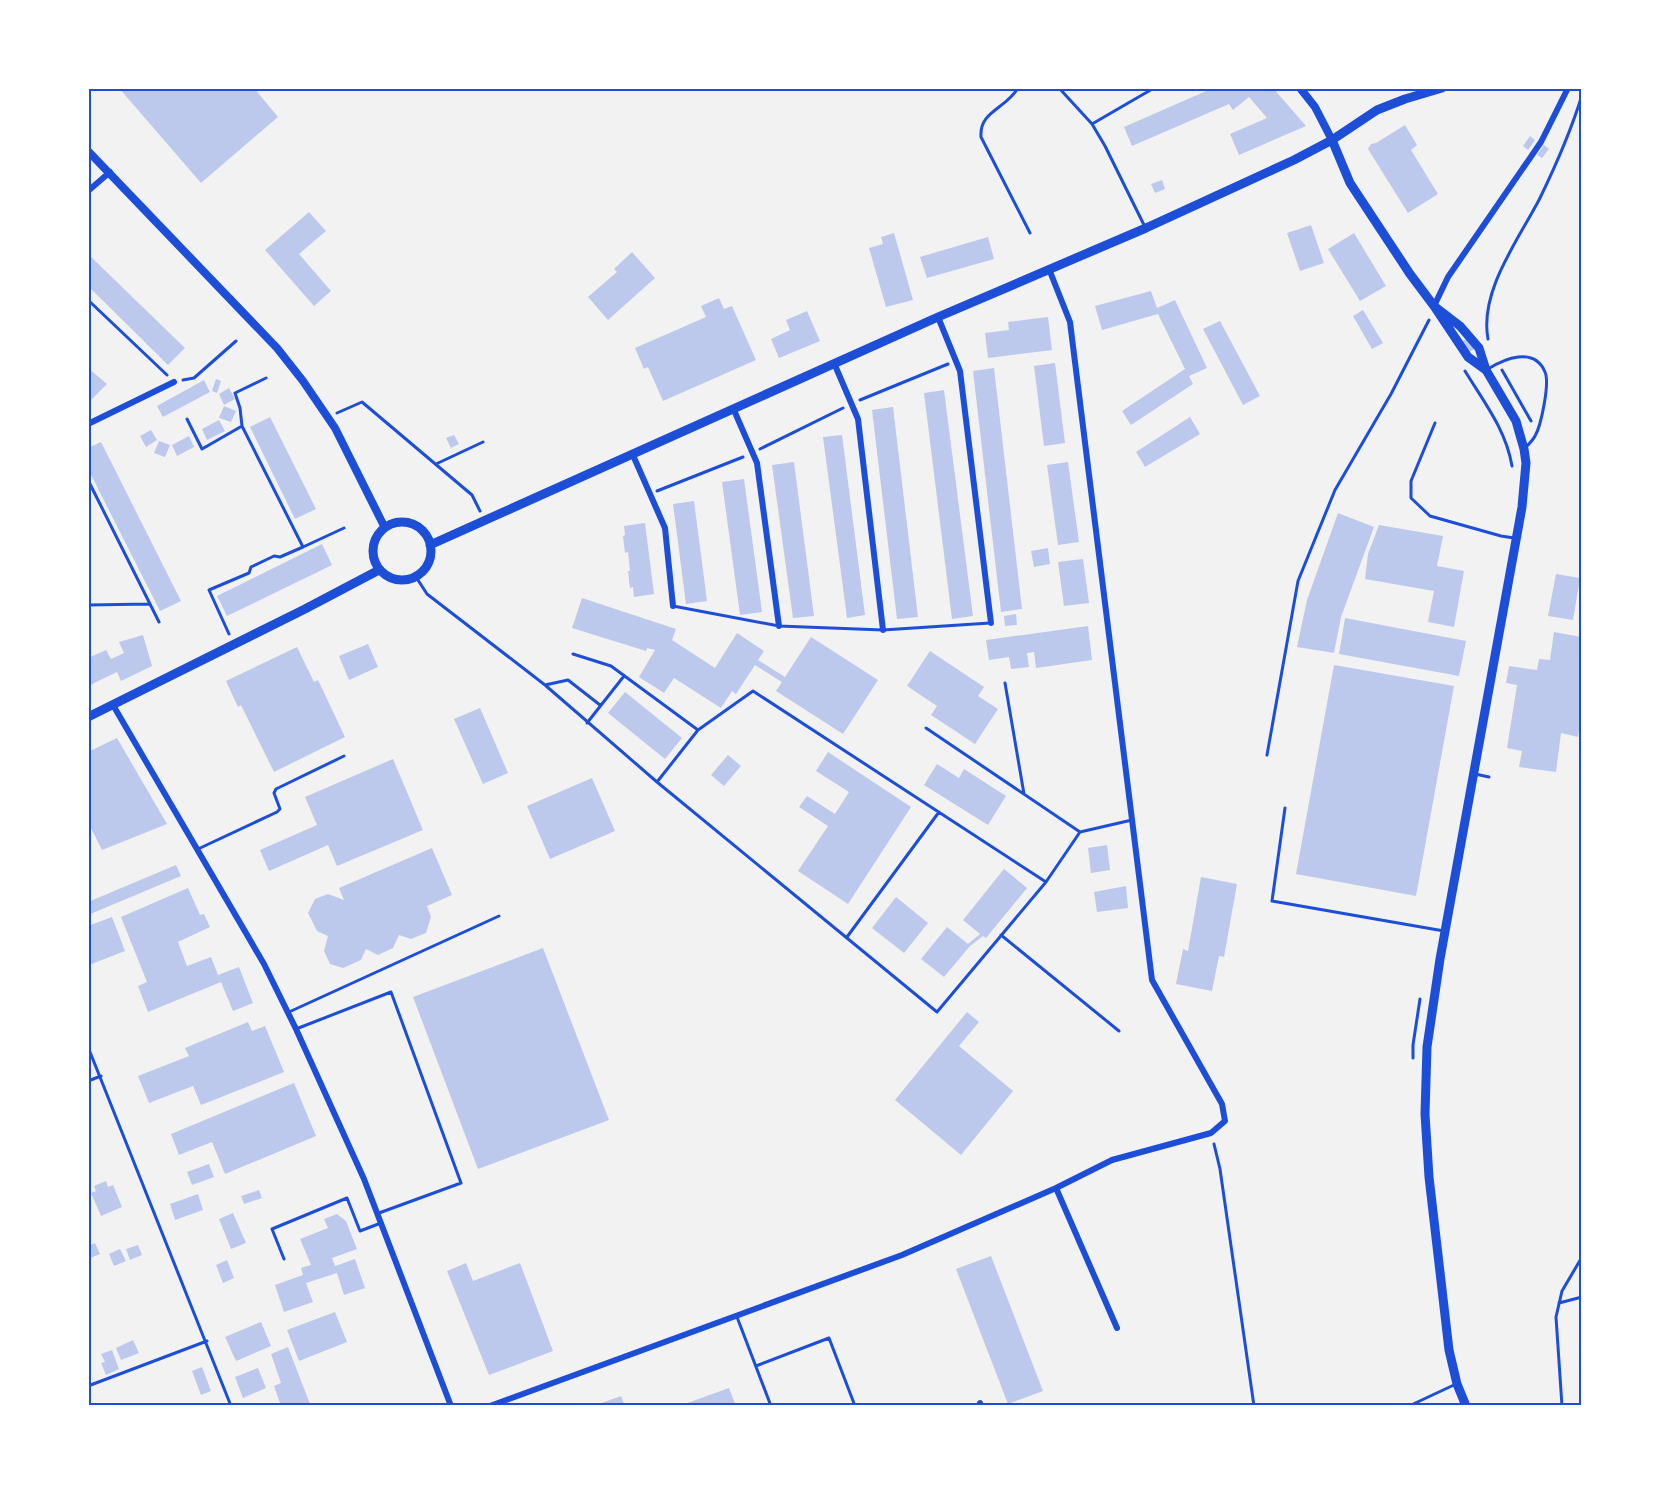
<svg xmlns="http://www.w3.org/2000/svg" width="1670" height="1494" font-family="'Golos Text',sans-serif">
  <rect width="100%" height="100%" fill="#f2f2f2"/>
  <path fill="#bdc9ec" d="M119 88H254L278 117 201 183Z
    M1213 88H1273L1306 126 1239 155 1230 134 1267 118 1249 97 1233 110 1229 104 1132 146 1124 127Z
    M1405 125 1417 145 1411 150 1438 194 1408 213 1368 149 1371 144 1376 143Z
    M1530 136 1535 140 1528 150 1523 146Z
    M1544 145 1549 149 1542 158 1537 155Z
    M1162 180 1165 189 1155 193 1151 184Z
    M309 212 326 231 299 254 331 291 314 306 265 250Z
    M1311 225 1324 263 1300 271 1287 233Z
    M894 233 913 300 886 307 869 248 883 244 881 237Z
    M1354 233 1386 286 1360 301 1328 249Z
    M988 237 994 259 927 278 920 257Z
    M632 252 655 278 608 320 588 297 617 272 614 269Z
    M88 254 185 348 168 365 88 286Z
    M1151 291 1157 308 1175 300 1207 368 1189 376 1193 384 1131 425 1122 411 1185 369 1158 314 1102 330 1095 306Z
    M719 298 724 309 732 306 756 360 663 401 648 367 644 369 635 348 706 317 701 306Z
    M1363 310 1383 343 1372 349 1353 316Z
    M807 311 820 341 779 358 771 339 790 330 786 320Z
    M1048 317 1052 350 988 358 985 333 1009 330 1008 322Z
    M1220 321 1260 396 1243 405 1203 329Z
    M1468 338 1475 349 1469 352 1462 341Z
    M1055 363 1065 443 1044 446 1034 366Z
    M88 368 107 384 90 401 88 400Z
    M994 368 1022 609 1001 612 973 371Z
    M216 379 221 381 217 393 212 391Z
    M204 380 210 392 163 417 157 406Z
    M229 388 235 399 224 405 219 394Z
    M944 390 973 616 952 619 924 393Z
    M224 406 236 411 231 422 219 418Z
    M893 407 918 617 897 619 872 410Z
    M270 417 316 509 295 519 250 427Z
    M1190 417 1200 434 1145 467 1136 452Z
    M219 420 225 431 207 440 202 429Z
    M151 430 157 440 146 447 140 436Z
    M454 435 459 444 451 448 446 438Z
    M842 435 865 615 847 618 823 437Z
    M189 436 194 447 177 456 172 445Z
    M159 441 170 445 165 457 154 453Z
    M101 442 181 601 160 611 88 469V448Z
    M794 462 814 616 793 618 772 465Z
    M1068 462 1079 542 1058 545 1047 465Z
    M744 479 762 612 740 615 722 482Z
    M694 501 707 601 686 604 673 504Z
    M1338 513 1374 527 1341 617 1334 653 1297 647 1307 600Z
    M645 523 654 594 634 597 633 587 630 588 628 571H630L628 552 625 553 623 536 625 535 624 526Z
    M1379 525 1443 536 1437 566 1464 571 1454 627 1428 622 1434 591 1365 579 1368 554Z
    M322 544 332 565 227 616 217 596Z
    M1048 548 1050 564 1034 567 1031 551Z
    M1083 559 1089 603 1064 606 1058 562Z
    M1556 574 1580 578 1573 620 1548 616Z
    M582 598 676 629 672 640 715 668 737 633 764 651 758 660 785 677 811 637 878 680 843 734 776 691 782 682 755 665 736 694 732 691 721 708 674 678 664 693 639 677 655 650 647 648 646 651 572 628Z
    M1016 614 1017 625 1005 626 1004 616Z
    M1345 618 1466 641 1459 676 1339 654Z
    M1088 626 1092 660 1036 668 1034 652 1027 653 1029 667 1011 669 1009 657 989 660 986 640Z
    M1554 632 1581 637V718L1578 737 1561 733 1556 772 1519 767 1522 751 1507 748 1517 685 1506 683 1509 666 1537 670 1539 659 1550 660Z
    M143 635 152 666 121 681 117 672 88 686V658L106 650 111 659 124 653 119 642Z
    M368 644 378 667 349 680 339 656Z
    M297 647 314 682 318 680 345 737 274 772 241 705 238 707 226 681Z
    M930 651 984 687 978 696 998 709 975 744 931 715 937 706 907 686Z
    M1334 665 1454 686 1416 896 1296 874Z
    M625 692 682 738 665 759 608 713Z
    M480 708 508 773 483 784 454 719Z
    M117 738 167 824 102 850 88 822V752Z
    M828 752 911 807 848 904 798 871 828 826 799 807 807 796 835 814 849 792 816 771Z
    M728 755 741 766 724 786 711 775Z
    M393 759 423 830 337 866 328 845 269 871 260 850 317 825 305 797Z
    M937 764 959 778 964 769 1006 796 988 825 924 785Z
    M592 778 615 831 550 859 527 806Z
    M1107 845 1110 870 1091 873 1088 848Z
    M432 848 452 895 427 906 431 917 426 933 411 939 399 935 393 948 378 955 366 949 361 960 343 968 330 964 324 951 328 936 317 931 308 913 315 899 328 894 344 900 339 888Z
    M176 865 181 876 88 915V902Z
    M1004 869 1027 888 986 938 983 936 970 946 944 977 921 959 947 927 968 944 980 934 963 920Z
    M1201 877 1237 884 1224 957 1219 956 1212 991 1176 984 1183 949 1188 951Z
    M1126 886 1128 908 1097 912 1094 892Z
    M188 888 200 915 204 914 210 927 178 942 187 966 211 957 218 975 239 967 253 1003 233 1011 221 982 148 1012 138 986 147 982 121 917Z
    M896 897 928 923 904 953 872 928Z
    M112 917 125 951 89 965 88 926Z
    M543 948 609 1120 478 1169 413 997Z
    M967 1012 979 1022 959 1046 1013 1091 961 1155 895 1100Z
    M248 1022 252 1031 265 1026 284 1072 201 1105 193 1086 149 1103 138 1076 189 1056 185 1048Z
    M294 1083 316 1136 225 1174 212 1142 179 1155 171 1134Z
    M209 1164 214 1177 192 1185 187 1172Z
    M106 1181 108 1187 113 1185 122 1207 101 1216 91 1193 96 1191 94 1186Z
    M259 1190 262 1198 244 1204 241 1196Z
    M198 1194 203 1210 175 1220 170 1204Z
    M233 1213 246 1243 231 1249 219 1219Z
    M337 1214 346 1221 357 1249 332 1258 335 1266 355 1259 365 1288 344 1295 337 1273 306 1283 313 1302 284 1312 275 1285 303 1275 301 1268 311 1265 300 1239 328 1228 324 1219Z
    M95 1243 100 1254 88 1259V1246Z
    M138 1245 142 1255 130 1260 126 1249Z
    M120 1249 126 1261 114 1266 109 1254Z
    M991 1256 1043 1391 1008 1404 956 1269Z
    M227 1260 234 1278 223 1283 216 1265Z
    M466 1263 473 1281 520 1263 553 1351 489 1375 447 1271Z
    M335 1312 347 1342 299 1361 287 1330Z
    M261 1322 271 1346 236 1361 225 1337Z
    M133 1340 139 1353 121 1360 116 1348Z
    M288 1347 310 1404 307 1406H281L274 1386 281 1383 271 1354Z
    M112 1350 119 1369 106 1375 101 1363 105 1362 101 1354Z
    M202 1367 211 1391 201 1395 192 1371Z
    M258 1368 266 1388 243 1398 235 1377Z
    M729 1388 736 1406H682V1405Z
    M621 1396 625 1406H596V1405Z"/>
  <g fill="none" stroke-linecap="round" stroke-linejoin="round">
    <path stroke="#1d4ed8" stroke-width="3" d="M88 300 167 375
      M1488 339C1479 291 1519 239 1540 198 1556 165 1571 131 1582 95
      M1502 370 1531 421
      M1465 371C1484 402 1506 430 1512 466
      M266 378 235 393 240 408 242 426 303 547 344 528
      M183 380 194 378 236 341
      M860 400 948 364
      M337 413 362 402 472 495 480 511
      M187 419 202 449 242 426
      M760 449 843 408
      M436 464 483 442
      M88 480 159 622
      M657 491 743 457
      M88 605 150 604
      M229 634 209 590 249 573 251 567 274 556 280 557 303 547
      M1267 755 1298 581 1335 490 1391 394 1429 320
      M88 1047 231 1406
      M1413 1058V1045L1420 999
      M88 1081 101 1076
      M1214 1144 1220 1169 1254 1406
      M88 1386 207 1341"/>
    <path stroke="#1d4ed8" stroke-width="3" d="M1018 88C1006 109 979 111 981 137L1030 233
      M1059 88 1092 124 1105 146 1145 227
      M1092 124 1154 88
      M1488 369C1504 359 1534 346 1545 372 1550 383 1541 426 1535 436 1533 440 1529 444 1526 447
      M1435 423 1411 481V498L1430 516 1501 536 1514 538
      M416 577 427 594 545 685 657 782 937 1012 1046 882 753 691 698 730 657 782
      M673 606 779 626 883 630 990 623
      M573 654 611 666 698 730
      M1005 683 1024 794
      M545 685 568 680 600 705
      M587 723 624 676
      M926 728 1080 832
      M1475 774 1489 777
      M1285 808 1272 901 1444 931
      M198 849 277 812 280 809 274 793 276 789 344 756
      M1046 882 1080 832 1132 820
      M1001 935 1119 1031
      M847 937 939 812
      M289 1012 499 916
      M296 1029 391 992 461 1183 379 1213
      M284 1259 272 1229 347 1198 360 1231 381 1223
      M1559 1303 1582 1297
      M737 1317 771 1406
      M756 1366 829 1338 855 1406
      M1409 1406 1456 1384
      M1562 1406 1556 1317 1562 1291 1582 1257"/>
    <path stroke="#1d4ed8" stroke-width="6" d="M88 191 110 172
      M1434 306 1448 277 1541 142 1568 88
      M938 317 960 371 991 623
      M834 363 858 419 883 630
      M733 408 757 463 779 626
      M88 424 174 382
      M632 453 665 528 673 606
      M113 705 264 964 296 1029 364 1179 451 1406
      M1056 1188 1117 1328
      M980 1403 981 1406
      M490 1406 902 1255 1056 1188 1112 1160 1211 1133 1225 1121 1222 1104 1152 980 1070 322 1049 269"/>
    <path stroke="#1d4ed8" stroke-width="8" d="M1300 88 1315 107 1332 140
      M88 151 277 348 303 381 335 428 385 528"/>
    <path stroke="#1d4ed8" stroke-width="9" d="M1332 140 1350 183 1410 274 1434 306 1468 357 1486 370
      M1434 306 1460 326 1479 348 1486 370 1516 421 1524 449 1526 463 1522 507 1440 959 1427 1047 1425 1114 1429 1177 1449 1350 1457 1384 1466 1406
      M373 551a29 29 0 1 1 58 0a29 29 0 1 1-58 0Z
      M430 545 938 317 1146 228 1294 160 1332 140 1377 110 1405 99 1442 88
      M88 717 305 609 379 570"/>
  </g>
  <rect width="1670" height="1494" fill="none" stroke="#ffffff" stroke-width="180"/>
  <rect x="90" y="90" width="1490" height="1314" fill="none" stroke="#1d4ed8" stroke-width="2"/>
</svg>
